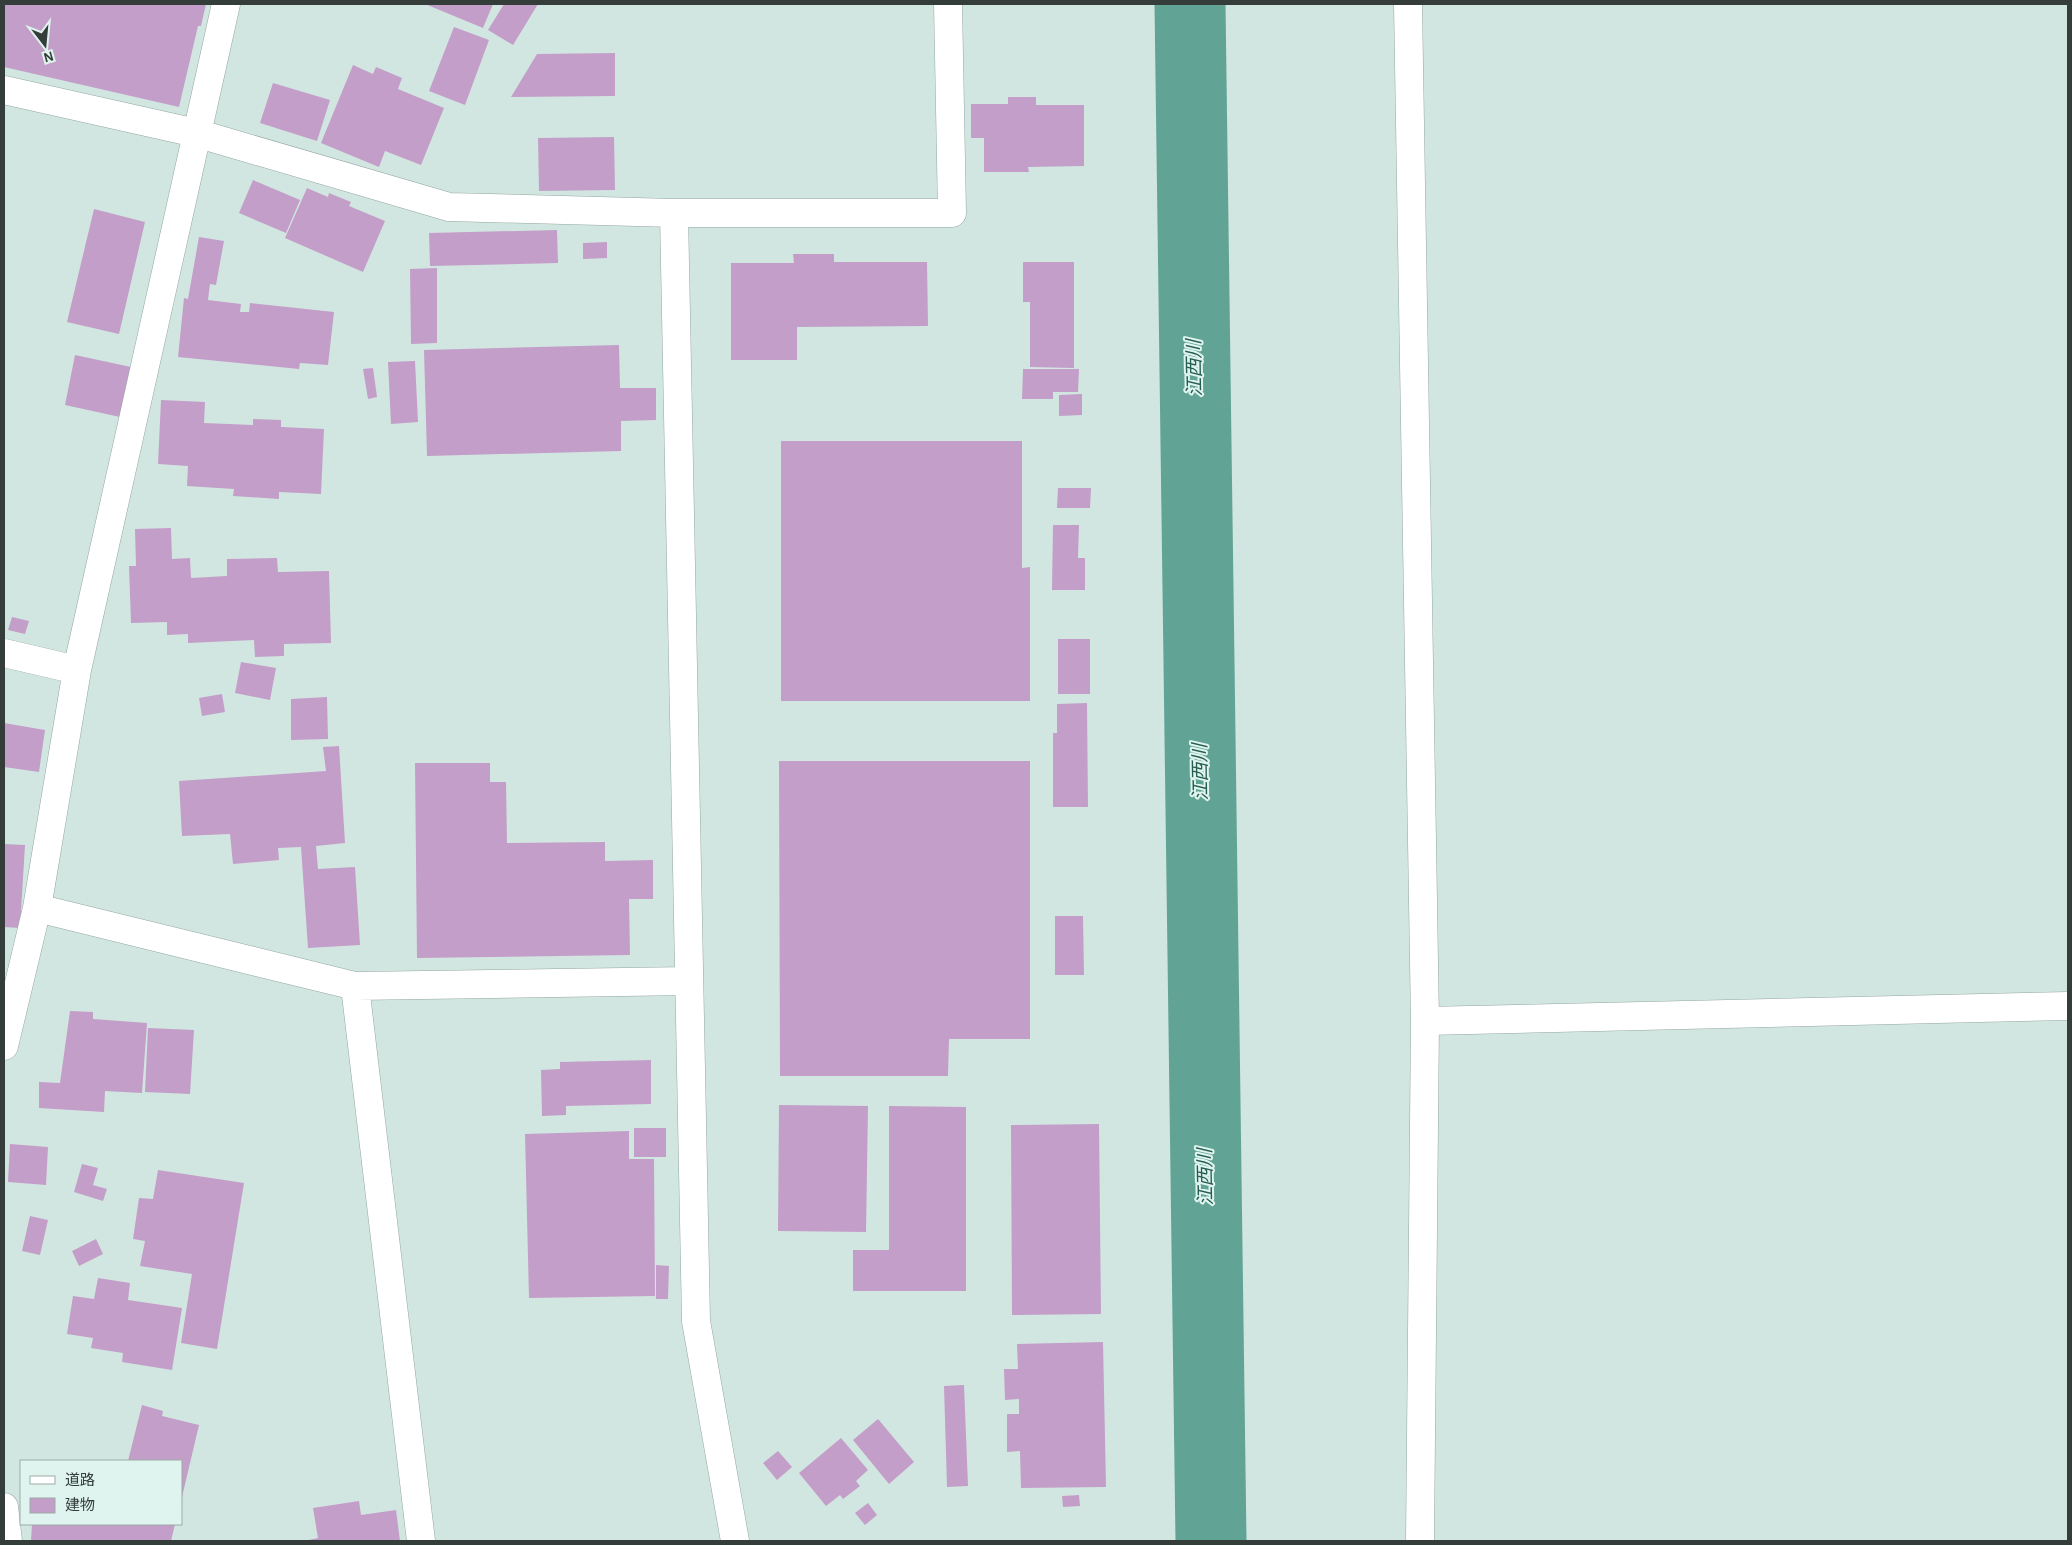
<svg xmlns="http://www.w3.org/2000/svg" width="2072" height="1545" font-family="'Alegreya Sans','Noto Sans JP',sans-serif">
  <rect width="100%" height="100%" fill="#d2e6e1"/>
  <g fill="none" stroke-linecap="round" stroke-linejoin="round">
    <path stroke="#61a495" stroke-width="71" d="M1190 4 1211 1541"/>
  </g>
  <path fill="#c39ec8" d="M4 4H206L201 26H198L179 107 4 67Z
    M425 4H493L483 28Z
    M504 4H538L513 45 488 30Z
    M454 27 489 40 465 105 429 91Z
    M615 53V96L511 97 537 54Z
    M353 65 373 74 376 67 402 78 398 89 444 108 421 165 385 151 379 167 321 143Z
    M273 83 330 100 317 141 260 123Z
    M1008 97H1036V105H1084V166L1028 167 1029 172H984V138H971V104H1008Z
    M614 137 615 190 539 191 538 138Z
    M253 180 300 200 286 233 239 213Z
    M307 188 328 197 329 193 351 202 349 206 385 221 363 272 285 238Z
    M94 209 145 222 119 334 67 322Z
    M557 230 558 263 430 266 429 233Z
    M199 237 224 241 216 285 210 284 208 300 241 304 240 312H249L250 303 334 312 328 365 300 363 299 369 178 357 184 298 188 299Z
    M607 242V258L583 259V243Z
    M793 254H834V262H927L928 326 797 327V360H731V263H794Z
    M1023 262H1074V368L1030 367V302H1023Z
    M437 268V343L411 344 410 269Z
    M619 345 620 388H656V420L621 421V451L427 456 424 350Z
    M75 355 131 367 120 417 65 405Z
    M415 361 418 422 391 424 388 362Z
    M373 368 377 397 368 399 363 369Z
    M1023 369H1079L1078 392H1053V399H1022Z
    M1082 394V415L1059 416V395Z
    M161 400 205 402 204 423 253 425V419L281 420V427L324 429 321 494 279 492V499L233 496 234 489 187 486 188 466 158 464Z
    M781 441H1022V568L1030 567V701H781Z
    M1058 488H1091L1090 508H1057Z
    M1053 525H1079L1078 558H1085V590H1052Z
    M171 528 172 559 190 558 191 578 227 576V559L277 558 278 572 329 571 331 643 284 644V656L255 657 254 640 188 643V634L167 635V622L131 623 129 566H136L135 529Z
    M12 617 29 621 25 634 8 630Z
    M1058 639H1090V694H1058Z
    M241 662 276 668 270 700 235 693Z
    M222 694 225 712 202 716 199 698Z
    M327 697 328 739 291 740V699Z
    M1087 703 1088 807H1053V733H1057V704Z
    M4 723 45 730 39 772 4 767Z
    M339 746 345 843 316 846 318 869 355 867 360 945 308 948 301 847 278 848 279 860 233 864 230 834 182 836 179 781 326 771 323 747Z
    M779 761H1030V1039H949L948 1076H780Z
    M415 763H490V782H506L507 843 605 842V861L653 860V899H629L630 955 417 958Z
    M4 844 25 845 20 928 4 927Z
    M1055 916H1083L1084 975H1055Z
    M70 1011 93 1012V1019L147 1023 142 1093 105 1091 104 1112 39 1108V1082L60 1083Z
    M148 1028 194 1030 190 1094 145 1092Z
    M651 1060V1104L566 1106V1115L542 1116 541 1070 560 1069V1062Z
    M779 1105 868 1106 866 1232 778 1231Z
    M889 1106 966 1107V1291H853V1250H889Z
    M1099 1124 1101 1314 1012 1315 1011 1125Z
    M634 1128H666V1157H634Z
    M629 1131V1159H654L655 1296 529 1298 525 1134Z
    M10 1144 48 1147 46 1185 8 1182Z
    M82 1164 98 1168 93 1185 107 1189 103 1201 74 1192Z
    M158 1170 244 1183 217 1349 181 1343 192 1274 140 1266 145 1241 133 1239 139 1198 153 1199Z
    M30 1216 48 1220 40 1255 22 1251Z
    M96 1239 103 1254 79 1266 72 1251Z
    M656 1265 669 1266 668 1299H656Z
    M98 1278 130 1283 128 1300 182 1308 172 1370 122 1362 123 1353 91 1348 93 1338 67 1334 73 1296 94 1299Z
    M1103 1342 1106 1487 1021 1488 1020 1451 1007 1452V1414H1019V1399L1005 1400 1004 1369H1018L1017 1344Z
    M964 1385 968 1486 947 1487 944 1386Z
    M142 1405 163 1411 162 1416 199 1425 182 1497 181 1461H128Z
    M878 1419 914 1462 889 1484 853 1440Z
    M841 1438 868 1470 856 1481 860 1486 843 1499 840 1495 826 1506 799 1473Z
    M778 1451 792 1467 777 1480 763 1463Z
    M1079 1495 1080 1506 1063 1507 1062 1496Z
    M359 1501 361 1515 396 1510 400 1541H304L318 1538 313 1508Z
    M868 1503 877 1515 865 1525 855 1513Z
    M32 1524H175L171 1541H31Z"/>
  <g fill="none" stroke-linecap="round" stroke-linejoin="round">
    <defs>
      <path id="minor" d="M1408 4 1425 1021 1420 1541
        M4 90 196 133 449 207 674 213H952L948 4
        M674 213 696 1321 735 1541
        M4 653 77 670
        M37 908 355 986 689 981
        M355 986 421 1541
        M1425 1021 2068 1006
        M4 1046 37 908 77 670 226 4
        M4 1507 8 1541"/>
    </defs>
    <use href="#minor" stroke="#94a7a2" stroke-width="29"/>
    <use href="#minor" stroke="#fff" stroke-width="28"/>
  </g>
  <g text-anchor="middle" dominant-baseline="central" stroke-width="4" stroke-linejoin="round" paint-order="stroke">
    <g font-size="19" font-style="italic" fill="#265d52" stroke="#dff4ee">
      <text transform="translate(1195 368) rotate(-91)">江西川</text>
      <text transform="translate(1201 772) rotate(-91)">江西川</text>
      <text transform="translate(1206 1177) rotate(-91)">江西川</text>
    </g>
  </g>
  <rect width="2072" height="1545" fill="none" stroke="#353d3b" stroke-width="10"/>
  <rect x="20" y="1460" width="162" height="65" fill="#dff4ee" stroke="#9baba6"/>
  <rect x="30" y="1476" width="25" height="8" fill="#ffffff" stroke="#9baba6"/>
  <text x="65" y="1485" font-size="15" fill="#353d3b">道路</text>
  <rect x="30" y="1498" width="25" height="15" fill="#c39ec8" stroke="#9baba6"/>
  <text x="65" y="1510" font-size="15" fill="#353d3b">建物</text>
  <g transform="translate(45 45) rotate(164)" stroke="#dff4ee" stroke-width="4" paint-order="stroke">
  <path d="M0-4L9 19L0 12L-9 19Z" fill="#353d3b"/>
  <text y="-8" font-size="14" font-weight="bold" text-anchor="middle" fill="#353d3b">N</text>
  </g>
</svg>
